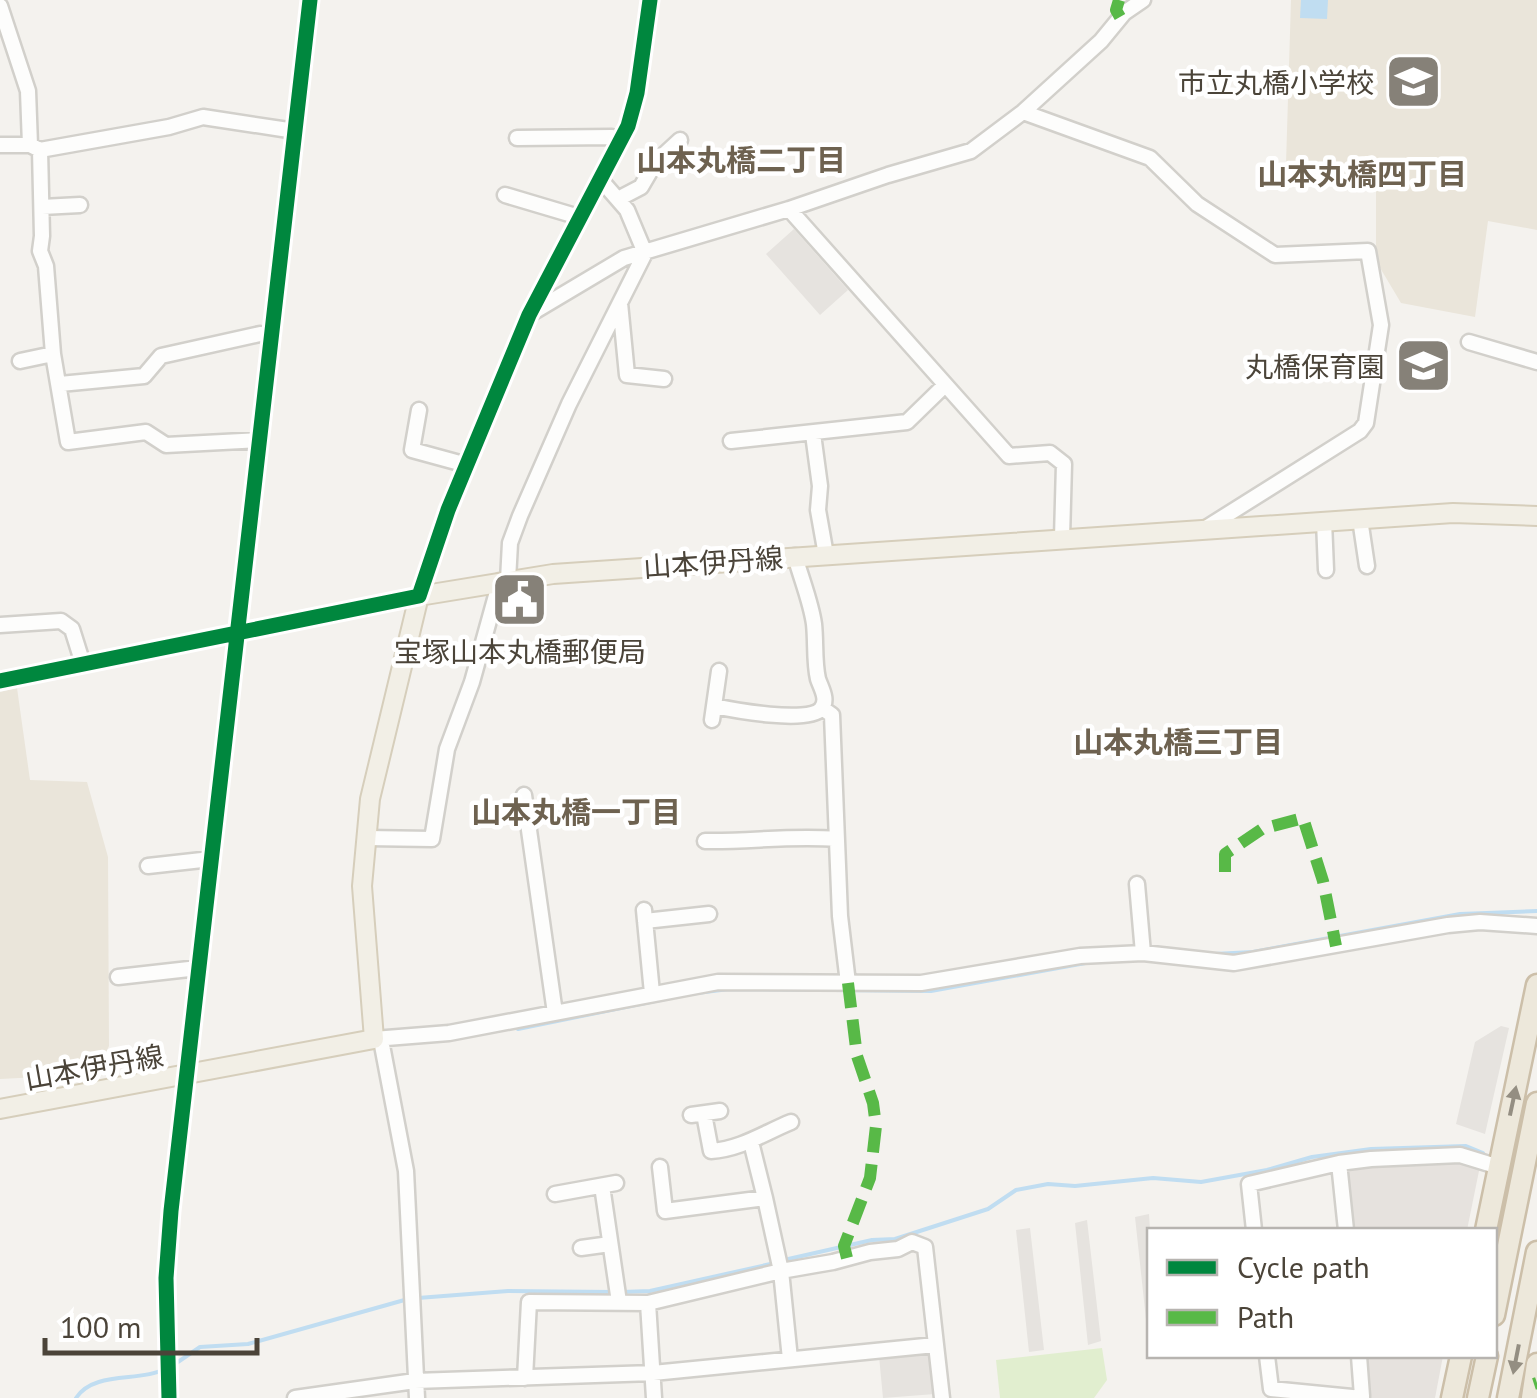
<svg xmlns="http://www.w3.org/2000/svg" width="1537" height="1398" font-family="'PT Sans','Noto Sans JP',sans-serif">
  <rect width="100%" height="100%" fill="#f4f2ee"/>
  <path fill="#e6e2de" d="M1463 1160 1480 1166 1467 1230H1353L1347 1173 1351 1166Z
    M1366 1356H1443L1435 1398H1368Z"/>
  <path fill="#eae5da" d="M1291 0H1537V230L1488 221 1475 317 1401 303 1376 261V188L1286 164Z
    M17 688 30 780 87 782 108 857 109 1046 96 1074 0 1079V692Z"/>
  <path fill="#e1eecf" d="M1102 1348 1107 1380 1094 1398H1000L996 1360Z"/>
  <path fill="#e6e3df" d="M794 229 848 290 820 315 766 254Z
    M1501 1026 1509 1028 1485 1134 1456 1124 1475 1042Z
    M1149 1214 1150 1230 1148 1338 1135 1217Z
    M1087 1220 1101 1341 1088 1345 1075 1223Z
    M1030 1228 1044 1350 1029 1352 1016 1230Z
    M925 1353 931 1360 935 1394 883 1398 879 1356Z"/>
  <path fill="#c0ddf1" d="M1301 0H1328L1327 19 1300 18Z"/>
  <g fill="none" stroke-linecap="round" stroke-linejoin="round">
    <path stroke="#c0ddf1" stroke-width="4" d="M1154 948 1184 951
      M1214 954 1253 952 1460 914 1537 911
      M689 994 729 989 931 991 1091 962
      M518 1029 670 998
      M784 1260 872 1240 895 1239 988 1209 1016 1190 1048 1184 1075 1186 1153 1178 1201 1182 1267 1170 1312 1157 1371 1149 1466 1146 1483 1153
      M622 1292 650 1291 775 1263
      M418 1298 508 1291 613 1292
      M172 1366 200 1347 248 1344 408 1299
      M76 1398C94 1371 137 1382 163 1370"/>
    <defs>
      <path id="minor" d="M0 6 28 91 30 145H0
        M1023 112 1150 158 1197 204 1275 255 1368 251 1381 325 1366 423 1360 431 1206 528
        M517 138 612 137 619 142
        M30 145 40 150 42 236 40 251 46 266 53 354 68 442 146 432 166 445 260 440
        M40 150 169 127 203 117 295 131
        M505 195 579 217
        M618 199 641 187 655 163 680 140
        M42 207 80 205
        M789 209 888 175 971 151 1023 112 1101 41 1124 13 1143 0
        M620 303 627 375 664 379
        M530 314 624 258 789 209 1009 456 1050 453 1064 464 1062 538
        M1469 342 1537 362
        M20 361 53 354
        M60 384 144 376 161 356 260 334 272 336
        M419 410 412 450 467 465
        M813 434 820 486 818 510 826 555
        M731 441 907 422 945 385
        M1360 519 1367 566
        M1324 521 1326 570
        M508 580 510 543 520 516 569 404 645 253 627 210 600 179
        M0 625 61 621 72 629 83 664
        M0 681 419 596 448 510 529 315 628 126 637 93 650 0
        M714 706C733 710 808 724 821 709 829 700 821 688 818 679 814 662 816 642 814 624 811 602 801 578 795 556
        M822 708 832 715 840 916 848 983
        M712 720 719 671
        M524 795 555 1013
        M367 838 432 839 447 749 472 682 500 581
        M705 841C749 842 792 835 836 839
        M148 866 211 859
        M644 910 652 993
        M645 921 709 914
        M1143 953 1234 963 1448 925 1480 922 1537 926
        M118 977 198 968
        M374 1039 449 1033 718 982 921 983 1080 956 1143 953 1137 884
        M381 1040 406 1171 417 1398
        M704 1114 711 1151C741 1149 764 1133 791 1122
        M691 1115 720 1111
        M751 1142 765 1198
        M1339 1163 1346 1230
        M660 1167 665 1211 765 1198 781 1271 790 1359
        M602 1186 619 1302
        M555 1194 616 1183
        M1254 1230 1249 1184 1339 1163 1371 1159 1460 1155 1499 1167
        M581 1248 610 1244
        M648 1303 781 1271 833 1262 870 1252 898 1249 912 1242 925 1247 942 1398
        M1267 1356 1271 1389 1362 1398
        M1359 1356 1362 1396
        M525 1378 529 1302 648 1303 654 1398
        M169 1398 166 1278 171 1211 310 0
        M295 1398 415 1381 653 1373 935 1345"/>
      <path id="major" d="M0 1109 374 1039 362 886 370 799 419 596 553 574 1453 513 1537 516"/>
      <path id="highway" d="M1486 1230 1537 985
        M1494 1315 1537 1103
        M1452 1398 1461 1356
        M1478 1398 1487 1356
        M1508 1398 1537 1252
        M1532 1398 1537 1364"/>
    </defs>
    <use href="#minor" stroke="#d2d0cb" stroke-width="19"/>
    <use href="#major" stroke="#d6cebb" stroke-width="22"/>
    <use href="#highway" stroke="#ccbfa9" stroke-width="25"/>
    <use href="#minor" stroke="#fdfdfc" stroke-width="14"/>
    <use href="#major" stroke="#f2efe6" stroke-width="18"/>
    <use href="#highway" stroke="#ede8db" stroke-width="20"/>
    <path stroke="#58b947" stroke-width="12" stroke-dasharray="25 12" stroke-linecap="butt" d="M1119 0 1116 10 1120 17
      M1225 872V854L1262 829 1303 818 1323 881 1336 946
      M847 1258 844 1246 870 1178 876 1126 873 1103 857 1056 848 983
      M1534 1384 1537 1383"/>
    <defs>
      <path id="cycleway" d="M0 681 419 596 448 510 529 315 628 126 637 93 650 0
        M169 1398 166 1278 171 1211 310 0"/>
    </defs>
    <use href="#cycleway" stroke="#fff" stroke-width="21"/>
    <use href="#cycleway" stroke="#00873e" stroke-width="15"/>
  </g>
  <defs><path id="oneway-solid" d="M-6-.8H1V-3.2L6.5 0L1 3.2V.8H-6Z" transform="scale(2.5)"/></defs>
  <g fill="#948e82">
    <use href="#oneway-solid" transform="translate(1513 1101) rotate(-78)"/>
    <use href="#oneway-solid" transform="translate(1516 1359) rotate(101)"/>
  </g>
  <defs>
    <symbol id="school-square" viewBox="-11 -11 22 22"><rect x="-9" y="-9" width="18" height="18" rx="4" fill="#868178" stroke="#fff"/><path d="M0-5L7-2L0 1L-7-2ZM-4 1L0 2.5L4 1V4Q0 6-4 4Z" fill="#fff"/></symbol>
    <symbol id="civic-square" viewBox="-11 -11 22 22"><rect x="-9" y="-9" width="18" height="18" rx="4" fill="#868178" stroke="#fff"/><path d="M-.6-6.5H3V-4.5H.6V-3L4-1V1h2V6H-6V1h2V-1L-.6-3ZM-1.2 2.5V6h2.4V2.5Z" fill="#fff"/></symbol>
  </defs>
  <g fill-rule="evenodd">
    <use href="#school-square" x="1382" y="50" width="63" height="63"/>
    <use href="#school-square" x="1392" y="334" width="63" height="63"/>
    <use href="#civic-square" x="488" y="568" width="63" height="63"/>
  </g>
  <g text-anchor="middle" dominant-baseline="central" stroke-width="9" stroke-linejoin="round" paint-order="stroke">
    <g font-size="28" fill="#4b4439" stroke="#fff" text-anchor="end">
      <text x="1374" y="82">市立丸橋小学校</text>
      <text x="1385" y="366">丸橋保育園</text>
      <text x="520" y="651" text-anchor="middle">宝塚山本丸橋郵便局</text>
    </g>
    <g font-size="28" fill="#4b4439" stroke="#fff">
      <text transform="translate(713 562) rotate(-4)">山本伊丹線</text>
      <text transform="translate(94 1067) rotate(-10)">山本伊丹線</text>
    </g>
    <g font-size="30" font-weight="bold" fill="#6e6250" stroke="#fff">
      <text x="741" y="159">山本丸橋二丁目</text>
      <text x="1362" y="173">山本丸橋四丁目</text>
      <text x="1178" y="741">山本丸橋三丁目</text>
      <text x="576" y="811">山本丸橋一丁目</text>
    </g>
  </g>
  <rect x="1147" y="1228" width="350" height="130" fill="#ffffff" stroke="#b7b4b0" stroke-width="2.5"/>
  <rect x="1167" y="1260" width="50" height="15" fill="#00873e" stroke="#b7b4b0" stroke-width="2.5"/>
  <text x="1237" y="1278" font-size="30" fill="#4b4439">Cycle path</text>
  <rect x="1167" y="1310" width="50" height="15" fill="#58b947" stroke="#b7b4b0" stroke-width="2.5"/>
  <text x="1237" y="1328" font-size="30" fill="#4b4439">Path</text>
  <path d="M45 1338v15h212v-15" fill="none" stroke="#4b4439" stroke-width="5"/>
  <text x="60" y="1338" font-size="30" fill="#4b4439" stroke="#ffffff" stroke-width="8" paint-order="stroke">100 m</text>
</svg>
